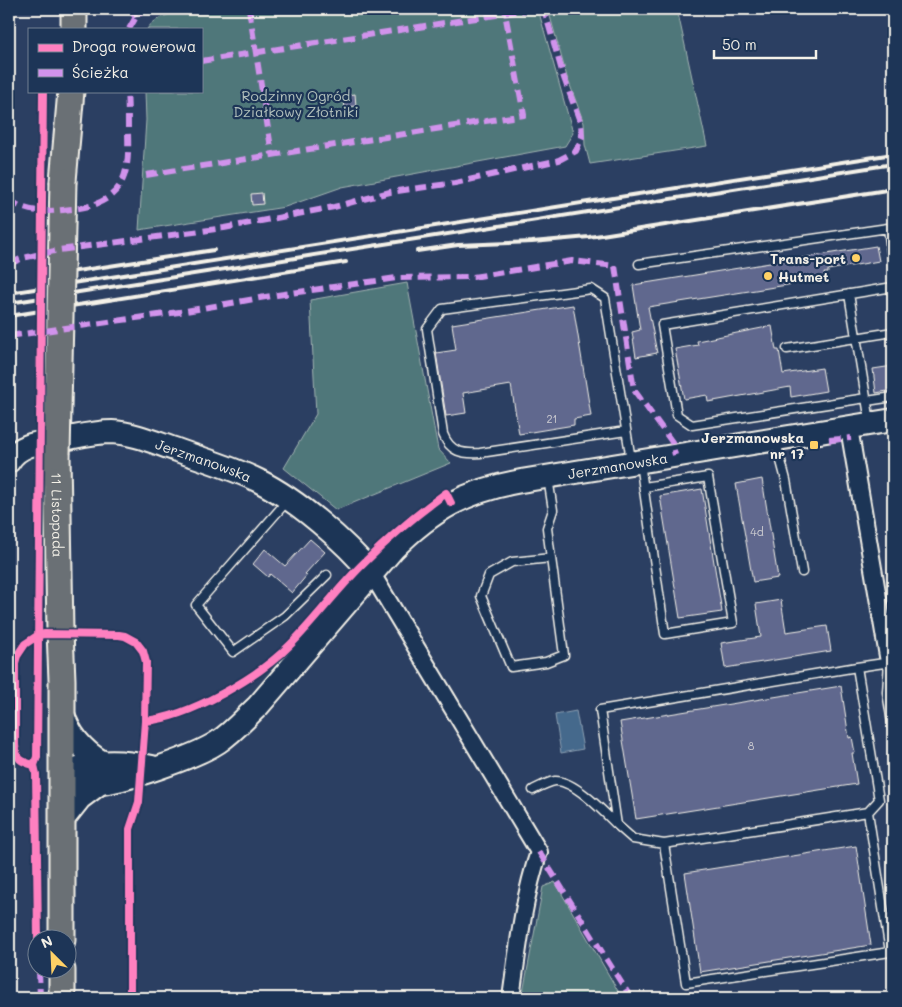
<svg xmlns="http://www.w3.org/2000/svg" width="902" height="1007" font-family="Mali,sans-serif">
  <rect width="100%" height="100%" fill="#2b3f62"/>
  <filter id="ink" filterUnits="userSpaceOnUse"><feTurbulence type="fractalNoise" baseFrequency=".02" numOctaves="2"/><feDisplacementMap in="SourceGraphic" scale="10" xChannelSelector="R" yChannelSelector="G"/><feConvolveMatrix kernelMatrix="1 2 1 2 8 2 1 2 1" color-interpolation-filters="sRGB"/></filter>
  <g filter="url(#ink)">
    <path fill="#50777a" stroke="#a2b4b1" d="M192 9H538L573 133 565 146 342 187 285 207 139 230 146 120 145 91H201V29H147C158 14 176 13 192 9Z
      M548 9H677L707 146 590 164 585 145 584 123 567 77Z
      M407 283 438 449 451 463 336 510 284 468 316 414 310 300Z
      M555 882 622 998H522L543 887Z"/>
    <path fill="#45698c" stroke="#8b9fb1" d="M576 711 583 749 561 753 555 715Z"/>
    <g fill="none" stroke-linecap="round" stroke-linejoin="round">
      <path stroke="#8b9fb1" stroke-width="4.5" d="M893 207V206
        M142 995V998"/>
    </g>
    <path fill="#61678e" stroke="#f4f1e8" d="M355 94 356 106 345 107 343 96Z
      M262 193 263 204 252 205 251 194Z
      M876 246 879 261 828 270V273H824L825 279 648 307 657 353 636 357 632 332 640 330 633 285Z
      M573 305 591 416 574 419V425L519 434 511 385 463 393 466 413 446 416 436 353 456 350 452 324Z
      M772 326 776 350H779L783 374 822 368 826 391 791 397 790 387 708 402 707 395 684 399 675 349 698 345 697 341Z
      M893 366V390L876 393 873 369Z
      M762 479 778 578 753 582 736 484Z
      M702 489 722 612 680 618 660 496Z
      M310 539 325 552 305 574 307 575 292 593 270 574 268 577 253 564 265 549 285 566Z
      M781 600 786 632 827 626 831 651 725 668 721 643 761 637 756 604Z
      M841 686 849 738 852 737 855 753H852L857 784 636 819 620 722Z
      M856 846 871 945 700 972 685 873Z"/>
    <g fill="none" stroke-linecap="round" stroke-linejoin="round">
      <defs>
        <path id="lane" d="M639 264 888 228 893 266
          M849 294 870 422
          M787 349 893 332
          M866 398 692 425 677 415 662 325 893 287
          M867 401 893 397
          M626 431 480 453C462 454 450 452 443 434L427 329 442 309 591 289 605 298 631 460
          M776 442 786 480 802 572
          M640 463 665 634 733 623 708 477 644 487
          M548 478 553 510 547 528 564 655 546 662 511 667 481 596 489 575 512 562 551 558
          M288 500 196 605 233 652 285 616 327 575
          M889 662 887 692 893 729
          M857 667 879 800 868 812 664 844 633 839 617 825 600 710 857 667 891 662
          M533 790C539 787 548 782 555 781 574 780 604 812 617 825
          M664 844 686 983 890 952 868 812"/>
        <path id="street" d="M849 428 889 662
          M372 574 539 852C523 899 518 949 511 998"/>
        <g id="secondary">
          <path id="s1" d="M9 461C20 443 41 443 59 440 76 437 94 432 112 432 134 433 156 443 177 450 205 460 233 468 259 481 297 500 345 541 372 574"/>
          <path d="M62 712C69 734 81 750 102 762"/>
          <path id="s2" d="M61 775C73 779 86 784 99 783 123 782 197 756 218 742 233 732 245 718 258 706L393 549C433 509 466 491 521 481L893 420"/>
          <path d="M61 775C94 759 118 760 152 767"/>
          <path d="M61 822 80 798 100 783"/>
        </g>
        <g id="primary">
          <path d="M74 29V9"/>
          <path d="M63 181 71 91"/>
          <path id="s3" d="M57 454 60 632 62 680V940"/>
          <path d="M62 970V998"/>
        </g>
      </defs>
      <use href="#lane" stroke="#f4f1e8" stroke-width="11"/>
      <use href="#street" stroke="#f4f1e8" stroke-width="20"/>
      <use href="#secondary" stroke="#f4f1e8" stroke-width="26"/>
      <use href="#primary" stroke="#f4f1e8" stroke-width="29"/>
      <use href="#lane" stroke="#1d3557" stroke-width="8"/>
      <use href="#street" stroke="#1d3557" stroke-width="16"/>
      <use href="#secondary" stroke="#1d3557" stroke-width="22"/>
      <use href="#primary" stroke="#6a7074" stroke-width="25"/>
      <path stroke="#f4f1e8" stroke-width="4" d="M417 251 458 245 532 242 589 237 893 189
        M70 272 214 250
        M9 293 893 154
        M9 303 893 164
        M9 316 346 262"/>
      <defs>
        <path id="primary-bridge" d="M57 454 63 181"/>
      </defs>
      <use href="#primary-bridge" stroke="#f4f1e8" stroke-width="29" stroke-linecap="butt"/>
      <use href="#primary-bridge" stroke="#6a7074" stroke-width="25"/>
      <path stroke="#d193ec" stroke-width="6" stroke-dasharray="12 6" stroke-linecap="butt" d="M129 9 136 17
        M249 9 272 154
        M129 29 136 17 144 9
        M201 61 534 9
        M146 175 524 115 505 13
        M9 199C25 213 43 212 63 210 72 209 84 208 93 205 128 193 129 165 128 133 128 119 128 105 127 91
        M9 264 23 258 59 250 224 228 334 207 390 192 455 183 559 160 576 151 582 137 581 124 564 78 544 9
        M9 336 186 311 277 295 397 278 473 277 572 261 615 266 634 390 672 442 675 455
        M829 440 851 438
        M539 852 631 998
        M39 970 40 998"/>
      <defs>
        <path id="cycleway" d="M145 721C190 717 259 677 291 644 317 618 338 588 365 562 390 537 417 514 446 493L451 503
          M34 765C21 762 16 759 15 745V663L17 656 25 644 37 636 44 634 119 635 125 636 136 642 143 651 146 662 145 721 139 802 130 829V998
          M38 940 36 774 34 765 37 757 43 91"/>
      </defs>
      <use href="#cycleway" stroke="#1d3557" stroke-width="11"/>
      <use href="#cycleway" stroke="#ff80c0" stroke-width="8"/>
    </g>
  </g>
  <g fill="#ffd166" stroke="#1d3557" stroke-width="2">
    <circle cx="856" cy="258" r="5"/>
    <circle cx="768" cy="276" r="5"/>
    <rect x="809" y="440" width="10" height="10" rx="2.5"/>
  </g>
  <g text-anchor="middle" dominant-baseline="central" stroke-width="4.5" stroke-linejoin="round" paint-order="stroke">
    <g font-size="11" fill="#cfced2">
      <text x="552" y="418">21</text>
      <text x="757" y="531">4d</text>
      <text x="751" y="745">8</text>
    </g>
    <g font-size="14" fill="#b2c0bc" stroke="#1d3557">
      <text x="296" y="95">Rodzinny Ogród<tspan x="296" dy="16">Działkowy Złotniki</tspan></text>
    </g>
    <g font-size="14" font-weight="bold" fill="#f4f1e8" stroke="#1d3557" text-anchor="end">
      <text x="846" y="258">Trans-port</text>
      <text x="778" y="276" text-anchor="start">Hutmet</text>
      <text x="804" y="437">Jerzmanowska<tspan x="804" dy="16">nr 17</tspan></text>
    </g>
    <g font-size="14" fill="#f4f1e8" stroke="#1d3557">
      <text stroke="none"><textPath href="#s1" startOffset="206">Jerzmanowska</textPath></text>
      <text stroke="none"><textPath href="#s2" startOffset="672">Jerzmanowska</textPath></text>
      <text stroke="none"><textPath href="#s3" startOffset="61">11 Listopada</textPath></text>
    </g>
  </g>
  <rect width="902" height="1007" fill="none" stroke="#1d3557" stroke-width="30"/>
  <rect x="15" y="15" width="872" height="977" fill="none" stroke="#f4f1e8" stroke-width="2" filter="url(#ink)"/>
  <rect x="28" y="28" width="175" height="65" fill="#1d3557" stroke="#738091"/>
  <rect x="38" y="44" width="25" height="8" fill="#ff80c0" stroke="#738091"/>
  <text x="72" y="52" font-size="15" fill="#f4f1e8">Droga rowerowa</text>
  <rect x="38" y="69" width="25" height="8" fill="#d193ec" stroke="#738091"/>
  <text x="72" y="78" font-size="15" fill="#f4f1e8">Ścieżka</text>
  <g transform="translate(52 954) rotate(336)"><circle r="24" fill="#1d3557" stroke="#738091"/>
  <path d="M0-4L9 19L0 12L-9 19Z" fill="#ffd166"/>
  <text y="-8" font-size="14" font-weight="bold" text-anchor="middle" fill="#f4f1e8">N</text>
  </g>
  <path d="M714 50v8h102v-8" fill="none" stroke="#f4f1e8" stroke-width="2.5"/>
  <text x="722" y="50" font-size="15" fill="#f4f1e8" stroke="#1d3557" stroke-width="4" paint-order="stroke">50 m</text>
</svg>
